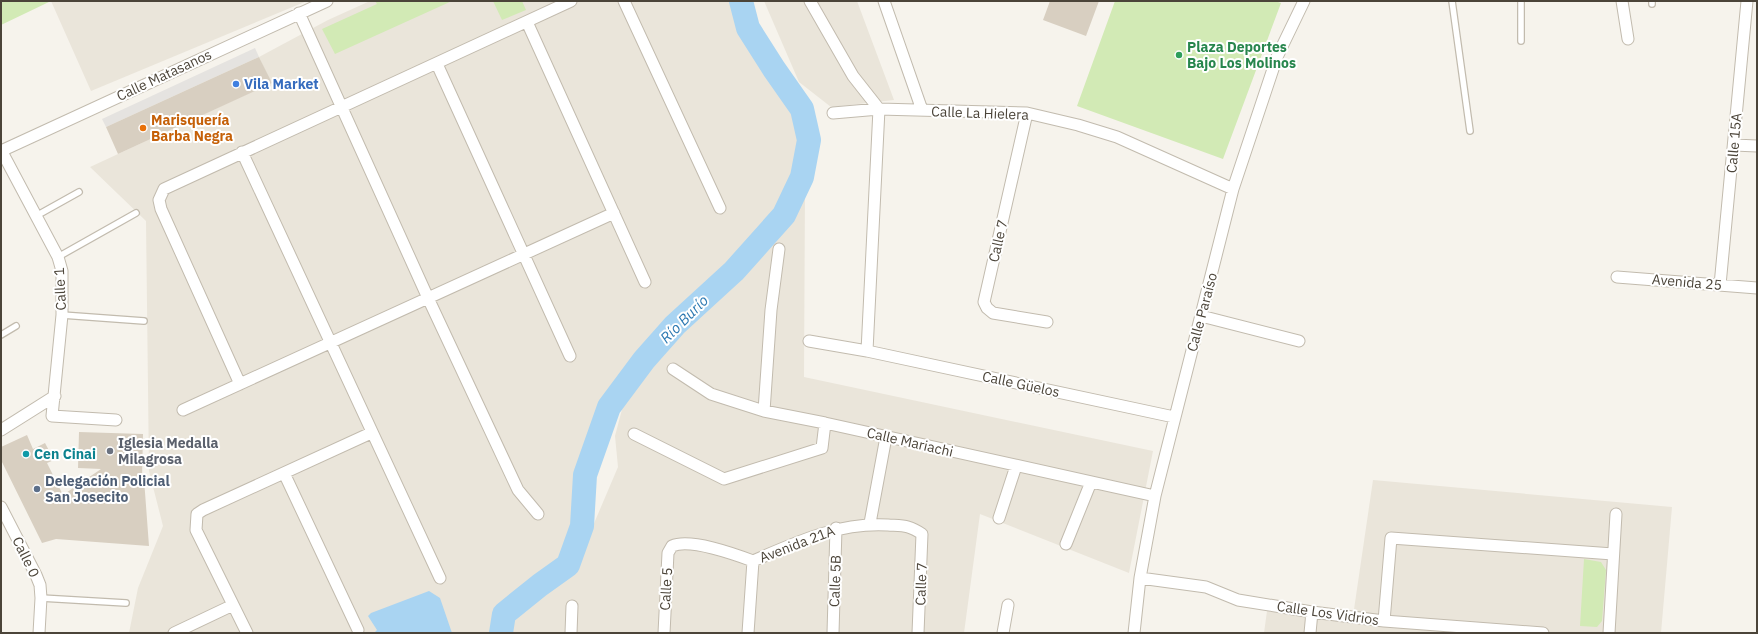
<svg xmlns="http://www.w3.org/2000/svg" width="1758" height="634" font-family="'IBM Plex Sans',sans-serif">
  <rect width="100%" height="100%" fill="#f6f3ec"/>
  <path fill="#eae5da" d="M51 1H307L91 91Z
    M370 1H734L744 33 798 112 803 140 784 215 640 352 605 399 581 464 574 525 564 556 500 607 494 633H129L138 588 163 526 149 471 146 221 90 167 271 83 259 57 328 20Z
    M764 1H857L894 100 831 107 799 82Z
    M805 189 804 377 1153 451 1129 573 980 514 964 633H507L511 615 542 590 566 574 578 561 618 467 615 436 625 398 662 354 788 225Z
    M1373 480 1672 507 1661 633H1264L1267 611 1352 623Z"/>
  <path fill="#d2eab5" d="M1 1H51L1 25Z
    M375 1H452L335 54 322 29 377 4Z
    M493 1H522L526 10 502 20Z
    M1115 1H1275L1281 3 1223 159 1077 106Z
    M1584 559 1601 562 1606 570 1602 621 1597 627 1580 626Z"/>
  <path fill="#e5e3e0" d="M255 48 259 57 106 127 102 119Z"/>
  <path fill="#a9d4f2" d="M429 591 440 598 452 633H374L377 630 368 616 371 613Z"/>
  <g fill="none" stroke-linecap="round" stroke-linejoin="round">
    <path stroke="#a9d4f2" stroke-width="24" d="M501 633 504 614 540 585 568 565 582 526 585 475 609 407 644 360 675 325 734 271 784 215 802 177 809 140 802 109 774 69 748 28 741 1"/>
  </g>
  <path fill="#d8cfc1" d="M1050 1H1099L1086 36 1043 20Z
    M259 57 272 83 118 154 106 127Z
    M79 432 143 434 142 479H144L149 546 56 539 42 543 1 460V447L27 435 33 449 45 443 54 460 47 463 63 495 101 469 78 468Z"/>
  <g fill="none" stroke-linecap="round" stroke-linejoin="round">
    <defs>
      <path id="lane" d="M1452 1 1470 131
        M1652 4V1
        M1521 41V1
        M36 216 79 192
        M58 257 136 213
        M62 315 144 321
        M1 335 16 326
        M41 598 126 603"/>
      <path id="street" d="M624 1 720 208
        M810 1 853 76 879 109 867 351
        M884 1 922 110
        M1622 1 1628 39
        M299 13 428 298 518 490 538 514
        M527 22 645 282
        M437 64 570 356
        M833 113 879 109 1027 113 1078 125 1117 137 1233 189
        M1027 113 984 302 987 308 993 313 1047 322
        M1734 145 1757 146
        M1 150 58 257 62 271V315L52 416 116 420
        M1 151 327 1
        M242 152 440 578
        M1617 277 1757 288
        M1720 285 1747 1
        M1201 316 1299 341
        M809 341 867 351 1174 417
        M673 369 711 394 764 411 825 423 1155 496
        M240 384 161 209 159 200 164 189 571 1
        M183 410 614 213
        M764 411 771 310 779 249
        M1 430 55 396
        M634 434 724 479 822 448 825 423
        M284 473 358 630
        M1 507 36 575 40 585 41 598 39 633
        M999 518 1016 466
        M870 523 886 437
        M1066 544 1091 482
        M1140 578 1206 587 1238 600 1312 612 1384 621 1543 633
        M1384 621 1391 538 1613 554
        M174 633 233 605
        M247 633 196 530 197 514 203 510 371 433
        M571 633 572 606
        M664 633 668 553 672 546C690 538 734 554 753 561 797 542 839 522 888 525 904 526 909 525 922 534L918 633
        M748 633 753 561
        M833 633 836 528
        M1003 633 1008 605
        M1134 633 1140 578 1155 496 1233 189 1277 57 1304 1
        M1310 633 1312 612
        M1609 633 1616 514"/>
    </defs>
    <use href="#lane" stroke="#c2bbae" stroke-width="8"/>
    <use href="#street" stroke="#c2bbae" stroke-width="13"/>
    <use href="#lane" stroke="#fff" stroke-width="5.5"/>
    <use href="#street" stroke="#fff" stroke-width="11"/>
  </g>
  <circle fill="#2e9e5b" stroke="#fff" stroke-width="1.5" cx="1179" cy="55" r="4"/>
  <circle fill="#3f7fe0" stroke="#fff" stroke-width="1.5" cx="236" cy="84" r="4"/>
  <circle fill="#e8710a" stroke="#fff" stroke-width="1.5" cx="143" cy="128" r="4"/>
  <circle fill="#6b7280" stroke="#fff" stroke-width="1.5" cx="110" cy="451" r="4"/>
  <circle fill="#0f9aa8" stroke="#fff" stroke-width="1.5" cx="26" cy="454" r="4"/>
  <circle fill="#5c6f8a" stroke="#fff" stroke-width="1.5" cx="37" cy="489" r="4"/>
  <g text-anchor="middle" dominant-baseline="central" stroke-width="4" stroke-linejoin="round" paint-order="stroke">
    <g font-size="14" font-weight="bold" fill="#27864d" stroke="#fff" text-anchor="start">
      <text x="1187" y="47">Plaza Deportes<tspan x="1187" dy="16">Bajo Los Molinos</tspan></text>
    </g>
    <g font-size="14" fill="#4b4439" stroke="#fff">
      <text transform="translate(164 75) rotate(-25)">Calle Matasanos</text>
      <text transform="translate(980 113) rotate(2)">Calle La Hielera</text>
      <text transform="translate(1734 143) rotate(-85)">Calle 15A</text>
      <text transform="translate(998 241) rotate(-77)">Calle 7</text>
      <text transform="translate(1687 282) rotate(5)">Avenida 25</text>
      <text transform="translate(60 289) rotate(-93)">Calle 1</text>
      <text transform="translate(1202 312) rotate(-75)">Calle Paraíso</text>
      <text transform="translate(1021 384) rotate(12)">Calle Güelos</text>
      <text transform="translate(910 442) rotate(13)">Calle Mariachi</text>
      <text transform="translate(797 544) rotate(-21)">Avenida 21A</text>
      <text transform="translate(26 557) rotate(64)">Calle 0</text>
      <text transform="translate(835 581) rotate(-88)">Calle 5B</text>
      <text transform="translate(921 584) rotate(-88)">Calle 7</text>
      <text transform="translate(666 589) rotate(-87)">Calle 5</text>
      <text transform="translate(1328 613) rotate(8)">Calle Los Vidrios</text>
    </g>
    <g font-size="14" font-weight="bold" fill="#366cbe" stroke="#fff" text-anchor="start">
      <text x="244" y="84">Vila Market</text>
    </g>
    <g font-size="14" font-weight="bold" fill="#c56008" stroke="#fff" text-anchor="start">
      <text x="151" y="120">Marisquería<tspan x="151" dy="16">Barba Negra</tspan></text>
    </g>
    <g font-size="14" font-weight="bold" fill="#5b616d" stroke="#fff" text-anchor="start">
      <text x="118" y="443">Iglesia Medalla<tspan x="118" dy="16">Milagrosa</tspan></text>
    </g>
    <g font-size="14" font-weight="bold" fill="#0d838f" stroke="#fff" text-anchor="start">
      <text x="34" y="454">Cen Cinai</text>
    </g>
    <g font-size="14" font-weight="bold" fill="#4e5e75" stroke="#fff" text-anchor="start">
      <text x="45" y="481">Delegación Policial<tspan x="45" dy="16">San Josecito</tspan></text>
    </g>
    <g font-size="15" font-style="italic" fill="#2e7ab2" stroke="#fff">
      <text transform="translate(684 319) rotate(-45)">Río Burío</text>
    </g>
  </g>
  <rect width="1758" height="634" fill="none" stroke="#4b4439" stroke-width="4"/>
</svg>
